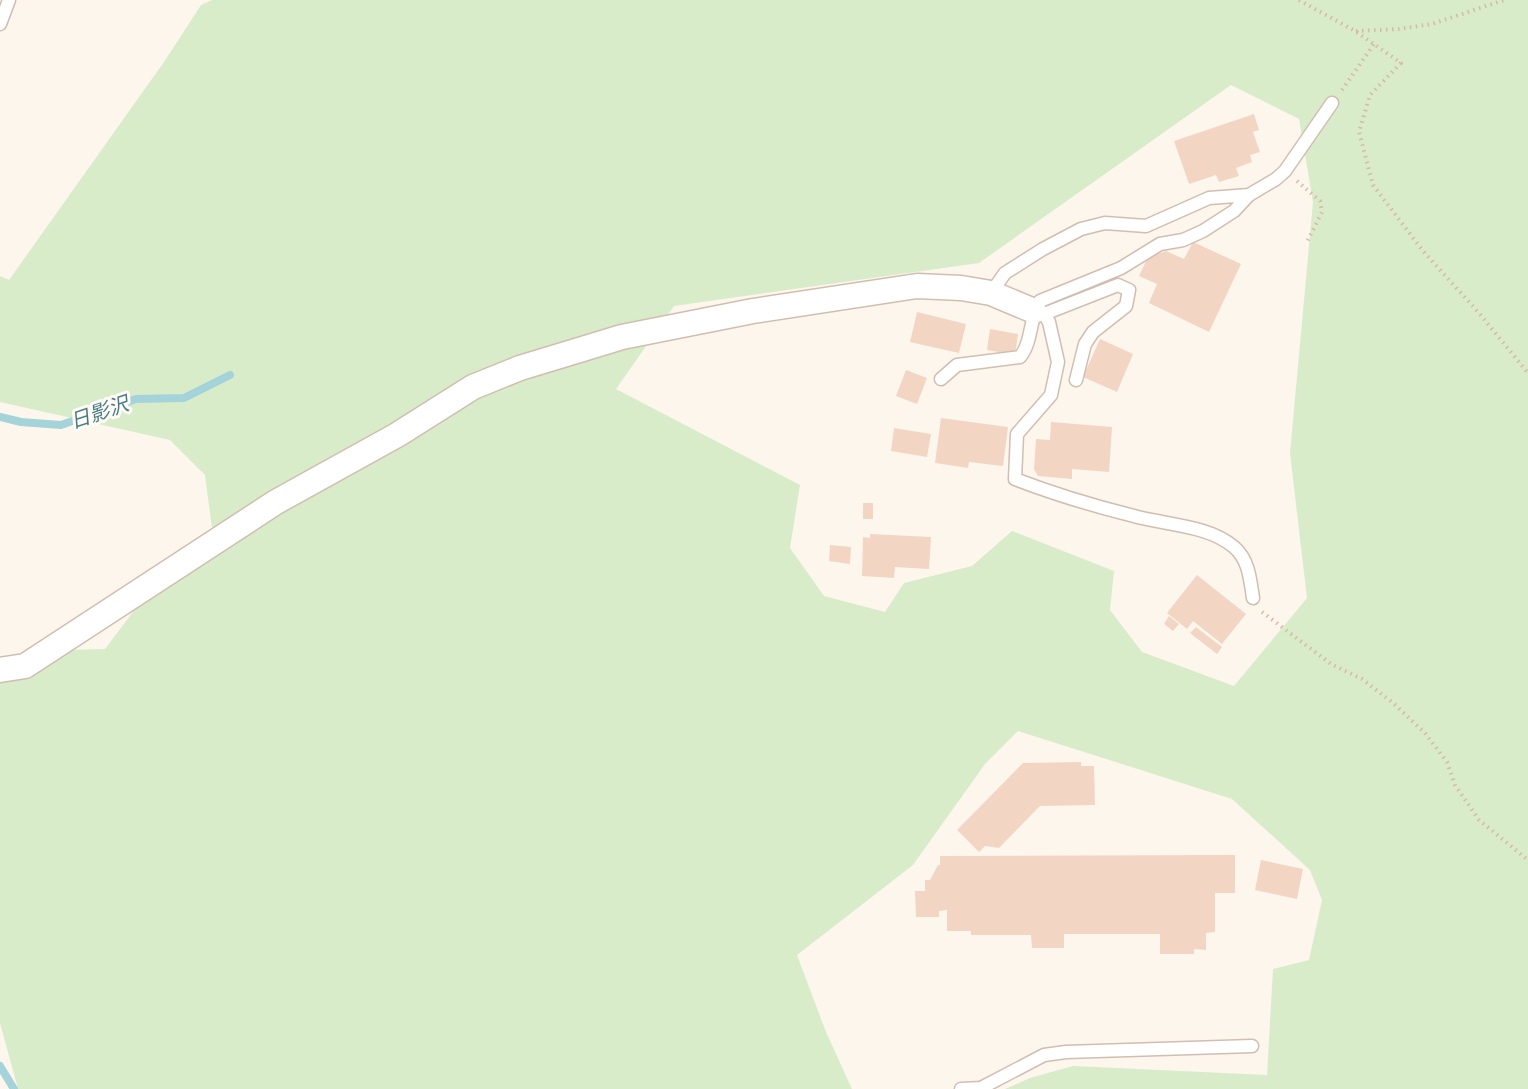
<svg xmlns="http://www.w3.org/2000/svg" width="1528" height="1089" font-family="Manrope,'Noto Sans JP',sans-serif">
  <rect width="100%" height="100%" fill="#fdf6ec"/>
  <path fill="#d8ecc9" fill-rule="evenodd" d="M212 0H1528V1089H1005L1030 1078 1073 1066 1267 1075 1273 969 1309 960 1322 900 1310 870 1232 799 1018 731 985 764 913 865 797 955 826 1032 852 1089H18L0 1023V682L65 650 105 649 142 600 210 556 212 528 205 475 170 440 0 402V276L9 280 164 62 201 5ZM1231 85 1299 119 1313 202 1290 453 1307 598 1234 686 1142 652 1110 610 1114 571 1012 531 972 566 904 583 885 612 824 596 790 548 800 485 616 389 674 306 979 263Z"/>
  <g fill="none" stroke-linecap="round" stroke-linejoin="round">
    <path stroke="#a5d3da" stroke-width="8" d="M0 417 21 422 61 425 136 399 184 398 230 375
      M0 1066 14 1089"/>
  </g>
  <path fill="#f3d5c3" d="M1254 114 1259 130 1253 132 1260 152 1250 155 1252 162 1236 168 1239 176 1219 182 1216 175 1189 184 1174 141Z
    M1193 242 1241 264 1209 332 1149 303 1157 284 1139 276 1148 257 1166 251 1184 259Z
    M917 312 966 324 959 353 910 342Z
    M990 329 1018 334 1015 355 987 350Z
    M1100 339 1133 354 1117 392 1083 377Z
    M906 370 927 378 917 404 896 396Z
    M941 418 1008 427 1003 466 969 462 968 468 935 463Z
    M1051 422 1112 427 1109 472 1072 469V479L1038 476 1034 469 1036 439 1050 440Z
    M894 428 931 434 927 457 891 451Z
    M863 503H873V519H863Z
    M870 534 931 537 929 569 895 567 894 578 862 576 863 537 870 538Z
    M830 545 851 547 850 564 829 561Z
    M1197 575 1246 614 1222 644 1193 621 1187 629 1167 613Z
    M1169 616 1179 624 1173 631 1164 624Z
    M1196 627 1222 647 1217 654 1190 633Z
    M1081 762V766H1094L1095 805 1040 806 999 848 985 846 979 852 957 830 1023 763Z
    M1235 855V893H1215V932L1206 933V950L1194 949V954H1160V934H1064V948H1032L1031 935H971V931H947V910L939 911V917H916L915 891H925V880H930L938 865H940V856Z
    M1261 860 1303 869 1297 899 1255 890Z"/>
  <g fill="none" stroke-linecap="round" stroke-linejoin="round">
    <defs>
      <path id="lane" d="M0 24 9 0
        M991 293 1005 273 1043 249 1081 229 1105 223 1146 226 1209 198 1249 195
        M1034 311 1044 314 1049 322 1058 362 1051 395 1017 434 1015 479C1054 494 1094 506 1134 516 1166 525 1208 525 1234 547 1249 560 1250 579 1253 598
        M1044 314 1118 285 1129 290 1126 306 1093 332 1085 344 1076 380
        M941 379 957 365 1020 357C1033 341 1029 318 1040 301L1121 268 1160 244 1183 240 1203 231 1234 211 1249 195 1276 179 1285 171 1332 103
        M961 1089 981 1088 1044 1055 1066 1052 1252 1046"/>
      <path id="street" d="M0 670 25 666 276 502 397 435 473 387 520 368 622 337 753 311 917 286 961 288 991 293 1034 311"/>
    </defs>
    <use href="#lane" stroke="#d1beb0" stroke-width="15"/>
    <use href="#street" stroke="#d1beb0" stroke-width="27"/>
    <path stroke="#d9b8a5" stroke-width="4" stroke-dasharray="1.5 4.5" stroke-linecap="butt" d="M1299 0 1355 31 1401 63 1370 95 1359 132 1373 185 1423 251 1479 313 1528 373
      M1356 31 1399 29 1432 24 1504 0
      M1342 90 1374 44
      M1297 181 1320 201 1322 212 1306 244
      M1262 612 1331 664 1362 679 1392 702 1425 733 1447 762 1455 785 1479 820 1528 860"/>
    <use href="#lane" stroke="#fff" stroke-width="12"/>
    <use href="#street" stroke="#fff" stroke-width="24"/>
  </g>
  <g text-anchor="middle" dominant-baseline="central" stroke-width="6" stroke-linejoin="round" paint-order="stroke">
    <g font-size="20" font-style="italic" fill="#437c86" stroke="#fffaf3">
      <text transform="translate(99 412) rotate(-19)">日影沢</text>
    </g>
  </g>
</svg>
